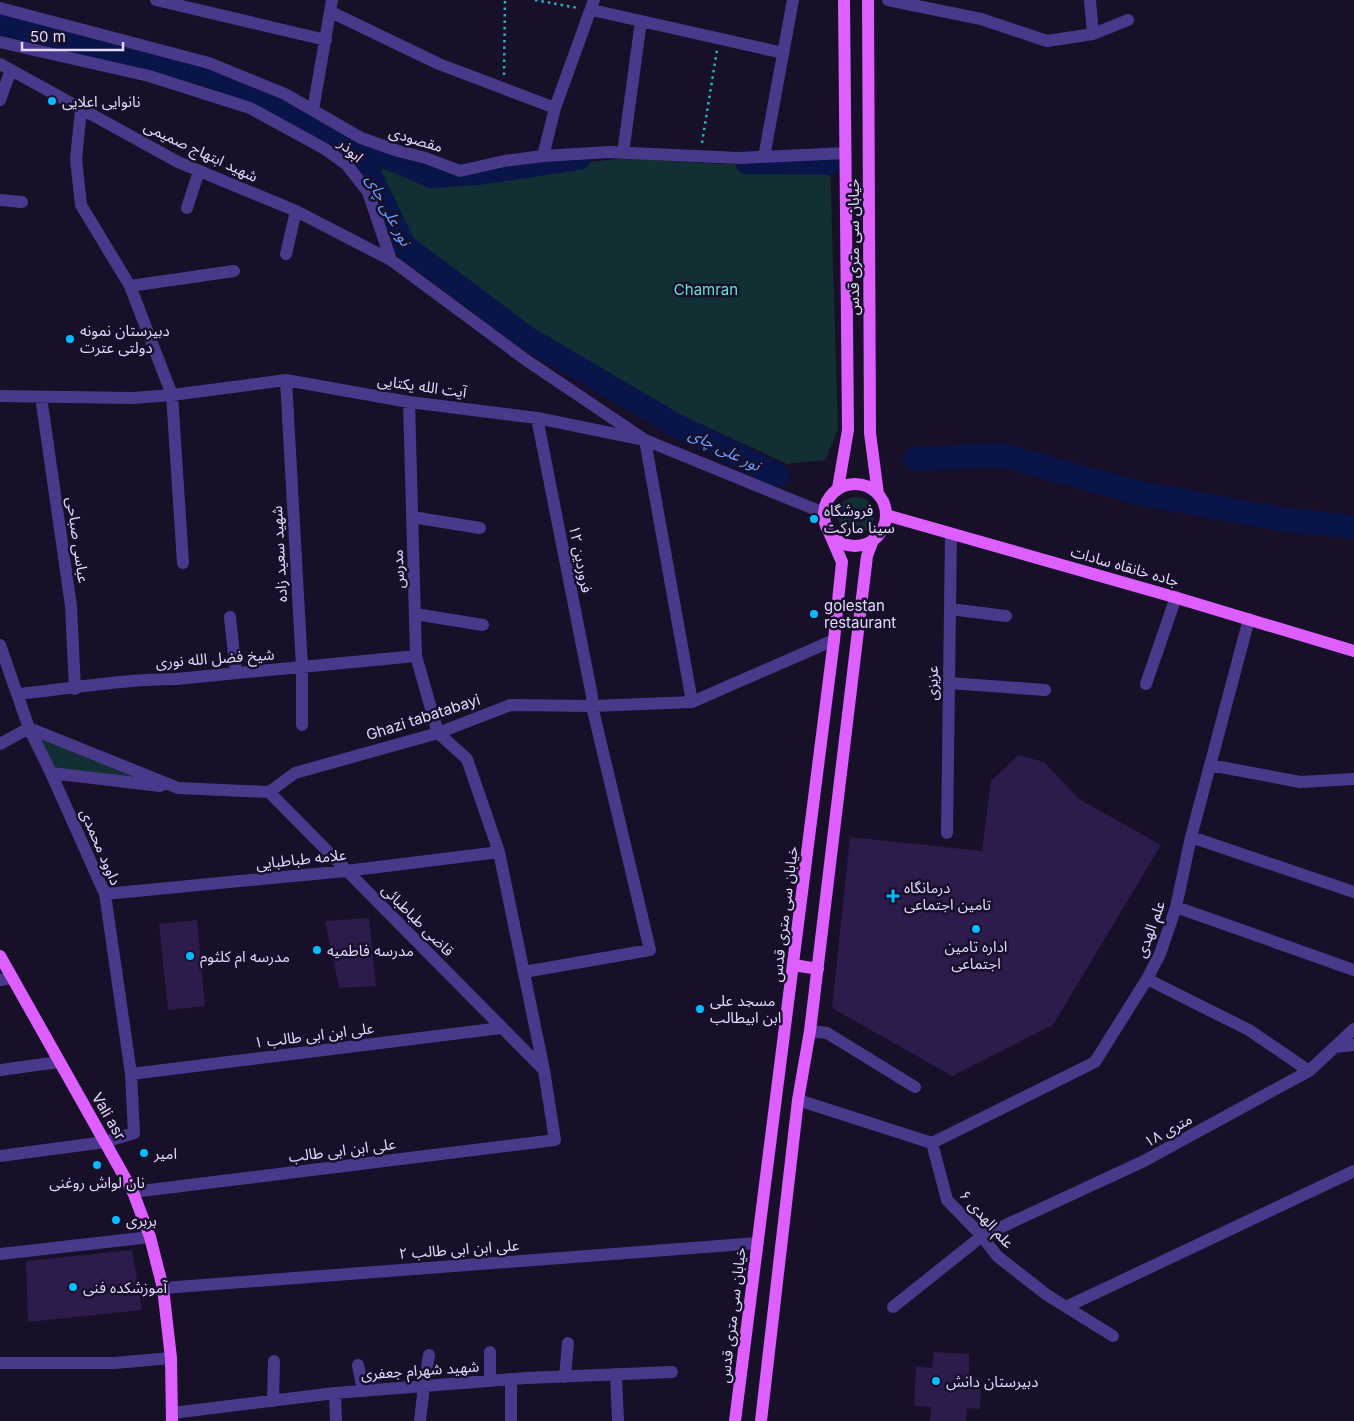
<svg xmlns="http://www.w3.org/2000/svg" width="1354" height="1421" font-family="Inter,'Noto Sans Arabic',sans-serif">
  <rect width="100%" height="100%" fill="#180f29"/>
  <path fill="#122f34" d="M625 158 719 164 830 163 838 430 825 460 787 464 608 381 415 248 378 172 392 162 433 163 476 175Z
    M838 515a18 18 0 1 1 36 0a18 18 0 1 1-36 0Z
    M39 736 151 781 54 769Z"/>
  <g fill="none" stroke-linecap="round" stroke-linejoin="round">
    <path stroke="#091549" stroke-width="24" d="M0 24 48 38 205 73 338 138 367 169 404 246 527 338 677 426 777 475
      M343 140 378 153 431 176 479 173 579 158
      M747 162 830 163
      M915 459 1001 455 1139 493 1287 520 1354 527"/>
  </g>
  <path fill="#2c1b4b" d="M1018 755 1044 762 1079 799 1161 845 1053 1025 952 1076 832 1008 850 837 982 851 991 781Z
    M369 918 376 986 339 988 325 921Z
    M197 920 205 1006 168 1010 159 924Z
    M132 1250 142 1310 28 1322 26 1261Z
    M934 1352 969 1354V1377L981 1378 980 1409 967 1408 966 1421H930L931 1407 914 1406 916 1366 932 1368Z"/>
  <g fill="none" stroke-linecap="round" stroke-linejoin="round">
    <path stroke="#2bb0bf" stroke-width="2.5" stroke-dasharray="2.5 4" stroke-linecap="butt" d="M535 0 578 8
      M504 75 505 0
      M702 143 717 50"/>
    <path stroke="#49398a" stroke-width="12" d="M156 0 326 40
      M888 0 981 19 1047 41 1093 34 1128 20
      M1090 0 1093 34
      M0 8 209 63 285 94 361 138 398 151 426 158 460 171 504 161 543 156 609 152 739 158 845 153
      M592 10 783 53
      M331 12 439 64 555 108
      M0 42 149 76 250 108 325 149 347 165 368 192 391 260
      M0 64 178 162 296 211 391 260 526 360 645 440 692 702
      M0 100 11 70
      M81 109 76 159 81 205 130 286 172 395 183 563
      M313 110 332 0
      M623 153 641 21
      M543 156 555 108 594 0
      M764 157 793 0
      M0 200 22 202
      M187 208 199 171
      M286 254 296 211
      M130 286 234 271
      M286 380 302 667V725
      M0 396 133 398 172 395 286 380 409 402 537 418 645 440 824 513
      M41 397 71 606 75 689
      M409 402 416 656 438 733
      M412 517 480 528
      M950 609 1006 616
      M415 614 483 625
      M230 617 236 673
      M0 645 29 728 51 773 105 894 131 1074 134 1133 105 1142 0 1156
      M949 683 1045 690
      M1146 684 1176 597
      M17 694C70 689 123 679 176 679L416 656
      M29 728 178 788 269 792 295 773 438 733 510 705 592 706 692 702 834 640
      M0 744 29 728
      M1210 765 1300 782 1354 779
      M51 773 160 786
      M269 792 544 1070
      M947 833 951 534
      M1191 837 1354 892
      M105 894 346 871 499 852
      M1176 907 1354 970
      M524 972 650 950 592 706V696L537 418
      M1147 979 1249 1030 1309 1071
      M0 980 12 978
      M810 1031 827 1033 915 1087
      M1335 1047 1354 1045
      M0 1070 59 1062
      M131 1074 501 1028
      M798 1100 932 1143
      M932 1143 1095 1062 1147 979 1160 954 1176 907 1191 837 1249 619
      M932 1143 947 1200 982 1236 997 1256 1047 1295 1113 1336
      M133 1192 555 1140 544 1070 499 852 467 759 438 733
      M0 1254 150 1237
      M163 1288 758 1243
      M893 1307 982 1236 1144 1161 1309 1071 1354 1029
      M1066 1307 1354 1171
      M490 1352V1381
      M0 1363H115L171 1358
      M358 1365 363 1391
      M616 1374 618 1421
      M565 1377 568 1343
      M335 1393 336 1421
      M273 1401 274 1361
      M172 1413 335 1393 526 1378 672 1372
      M420 1421 424 1386 429 1355
      M511 1421V1379"/>
    <path stroke="#dd5fff" stroke-width="12" d="M868 0 870 433 878 494
      M824 515a31 31 0 1 1 62 0a31 31 0 1 1-62 0Z
      M838 488 848 430 844 0
      M886 515 1174 597 1354 651
      M0 956 133 1192 150 1237 163 1288 171 1358 172 1421
      M794 965 818 969
      M735 1421 834 640 842 562 829 532
      M761 1421 798 1100 810 1031 867 556 873 540"/>
  </g>
  <g fill="#04bcff" stroke="#180f29" stroke-width="2">
    <circle cx="52" cy="101" r="5"/>
    <circle cx="70" cy="339" r="5"/>
    <circle cx="814" cy="519" r="5"/>
    <circle cx="814" cy="614" r="5"/>
    <path d="M890.5 888.5h5v5h5v5h-5v5h-5v-5h-5v-5h5z"/>
    <circle cx="976" cy="929" r="5"/>
    <circle cx="317" cy="950" r="5"/>
    <circle cx="190" cy="956" r="5"/>
    <circle cx="700" cy="1009" r="5"/>
    <circle cx="144" cy="1153" r="5"/>
    <circle cx="97" cy="1165" r="5"/>
    <circle cx="116" cy="1220" r="5"/>
    <circle cx="73" cy="1287" r="5"/>
    <circle cx="936" cy="1381" r="5"/>
  </g>
  <g text-anchor="middle" dominant-baseline="central" stroke-width="5" stroke-linejoin="round" paint-order="stroke">
    <g font-size="15" fill="#e3d8ff" stroke="#180f29" text-anchor="start">
      <text x="62" y="101">نانوایی اعلایی</text>
      <text x="80" y="330">دبیرستان نمونه<tspan x="80" dy="17">دولتی عترت</tspan></text>
      <text x="824" y="510">فروشگاه<tspan x="824" dy="17">سینا مارکت</tspan></text>
      <text x="824" y="605">golestan<tspan x="824" dy="17">restaurant</tspan></text>
      <text x="904" y="887">درمانگاه<tspan x="904" dy="17">تامین اجتماعی</tspan></text>
      <text x="976" y="946" text-anchor="middle">اداره تامین<tspan x="976" dy="17">اجتماعی</tspan></text>
      <text x="327" y="950">مدرسه فاطمیه</text>
      <text x="200" y="956">مدرسه ام کلثوم</text>
      <text x="710" y="1000">مسجد علی<tspan x="710" dy="17">ابن ابیطالب</tspan></text>
      <text x="154" y="1153">امیر</text>
      <text x="97" y="1182" text-anchor="middle">نان لواش روغنی</text>
      <text x="126" y="1220">بربری</text>
      <text x="83" y="1287">آموزشکده فنی</text>
      <text x="946" y="1381">دبیرستان دانش</text>
    </g>
    <g font-size="15" fill="#e3d8ff" stroke="#180f29">
      <text transform="translate(416 139) rotate(17)">مقصودی</text>
      <text transform="translate(351 150) rotate(42)">ابوذر</text>
      <text transform="translate(201 151) rotate(25)">شهید ابتهاج صمیمی</text>
      <text transform="translate(853 247) rotate(-90)">خیابان سی متری قدس</text>
      <text transform="translate(422 386) rotate(8)">آیت الله یکتایی</text>
      <text transform="translate(78 540) rotate(82)">عباسی صباحی</text>
      <text transform="translate(279 554) rotate(-93)">شهید سعید زاده</text>
      <text transform="translate(581 559) rotate(79)">۱۲ فروردین</text>
      <text transform="translate(1125 566) rotate(16)">جاده خانقاه سادات</text>
      <text transform="translate(398 569) rotate(-92)">مدرس</text>
      <text transform="translate(215 658) rotate(-4)">شیخ فضل الله نوری</text>
      <text transform="translate(932 683) rotate(-89)">عزیزی</text>
      <text transform="translate(423 717) rotate(-18)">Ghazi tabatabayi</text>
      <text transform="translate(101 847) rotate(67)">داوود محمدی</text>
      <text transform="translate(301 859) rotate(-6)">علامه طباطبایی</text>
      <text transform="translate(784 914) rotate(-83)">خیابان سی متری قدس</text>
      <text transform="translate(418 920) rotate(45)">قاضی طباطبائی</text>
      <text transform="translate(1150 929) rotate(-70)">علم الهدی</text>
      <text transform="translate(314 1035) rotate(-7)">علی ابن ابی طالب ۱</text>
      <text transform="translate(109 1116) rotate(60)">Vali asr</text>
      <text transform="translate(1168 1130) rotate(-29)">۱۸ متری</text>
      <text transform="translate(342 1150) rotate(-7)">علی ابن ابی طالب</text>
      <text transform="translate(987 1219) rotate(48)">علم الهدی ۶</text>
      <text transform="translate(459 1249) rotate(-4)">علی ابن ابی طالب ۲</text>
      <text transform="translate(732 1315) rotate(-83)">خیابان سی متری قدس</text>
      <text transform="translate(420 1370) rotate(-4)">شهید شهرام جعفری</text>
    </g>
    <g font-size="15" fill="#5ee4d9" stroke="#180f29">
      <text x="706" y="289">Chamran</text>
    </g>
    <g font-size="16" font-style="italic" fill="#669fff" stroke="#180f29">
      <text transform="translate(389 210) rotate(62)">نور علی چای</text>
      <text transform="translate(725 449) rotate(26)">نور علی چای</text>
    </g>
  </g>
  <path d="M22 42v8h101v-8" fill="none" stroke="#e3d8ff" stroke-width="2.5"/>
  <text x="30" y="42" font-size="15" fill="#e3d8ff" stroke="#180f29" stroke-width="4" paint-order="stroke">50 m</text>
</svg>
